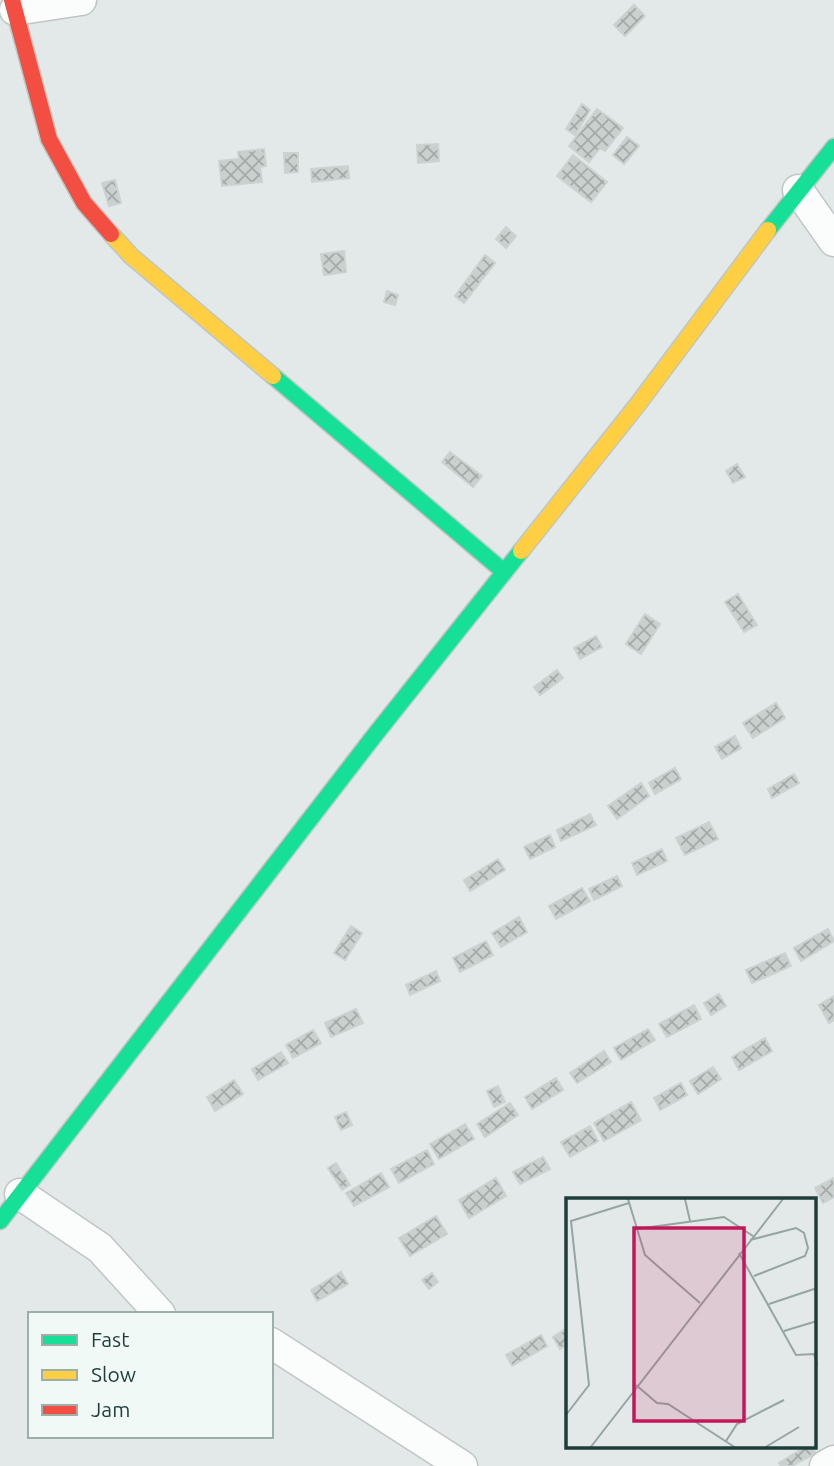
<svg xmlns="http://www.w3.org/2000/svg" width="834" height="1466" font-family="Ubuntu,sans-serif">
  <defs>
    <pattern id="building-cross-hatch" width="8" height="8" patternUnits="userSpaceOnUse" patternTransform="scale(1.75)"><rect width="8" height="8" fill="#cad0ce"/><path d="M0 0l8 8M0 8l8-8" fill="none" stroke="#a3aaa8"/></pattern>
  </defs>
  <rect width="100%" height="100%" fill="#e3e9e8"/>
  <path fill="url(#building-cross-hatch)" stroke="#ccd2d1" stroke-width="2" d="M634 5 645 16 625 36 614 25Z
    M582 104 590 110 575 135 566 129Z
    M597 109 623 128 605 151 600 148 589 162 569 146Z
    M627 137 639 146 624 164 613 155Z
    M438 144 439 161 418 163 417 145Z
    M264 149 266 166 260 167 262 182 222 186 219 161 239 159 238 152Z
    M284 153H298V172L285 173Z
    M573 155 607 182 591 202 557 176Z
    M348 166 349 178 312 182 311 169Z
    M115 180 121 203 109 206 102 183Z
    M506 227 516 236 506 248 496 239Z
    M344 251 346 272 324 275 321 254Z
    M485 255 495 263 464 303 455 296Z
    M387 291 398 295 395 305 384 302Z
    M450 452 482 476 473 487 442 462Z
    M737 464 745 477 733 483 726 471Z
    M738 594 757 625 744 632 725 602Z
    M645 614 660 624 641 654 626 644Z
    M596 636 602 647 580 659 574 648Z
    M557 670 563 678 540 695 534 687Z
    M776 703 785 718 753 738 743 723Z
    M735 736 741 748 722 759 715 747Z
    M675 768 681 779 655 794 649 783Z
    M794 774 799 783 772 798 768 789Z
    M641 783 649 796 617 819 608 806Z
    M590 814 596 825 561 841 557 830Z
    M709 822 718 839 685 855 676 838Z
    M550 835 555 847 530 859 524 847Z
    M662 849 667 861 637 875 632 863Z
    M498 859 505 870 470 891 464 880Z
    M617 876 622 886 594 900 589 889Z
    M582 888 590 901 556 919 549 906Z
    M519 917 527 932 501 947 492 933Z
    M351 926 362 933 345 960 334 953Z
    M828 929 834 941 801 961 794 948Z
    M486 941 493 955 460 972 453 958Z
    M785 953 791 966 752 983 746 970Z
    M436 971 440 981 410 995 406 985Z
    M719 994 726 1006 711 1015 704 1003Z
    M834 996V1020L829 1023 819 1005Z
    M694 1005 701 1019 667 1037 659 1024Z
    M356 1009 363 1023 331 1037 325 1023Z
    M648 1029 655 1040 621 1060 614 1048Z
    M313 1030 321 1043 293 1058 286 1045Z
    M765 1038 772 1051 739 1070 732 1057Z
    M604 1051 611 1062 577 1083 570 1073Z
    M281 1052 288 1063 258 1080 252 1069Z
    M713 1067 721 1079 698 1094 690 1081Z
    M556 1078 563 1090 532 1109 525 1097Z
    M234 1080 243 1094 215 1111 207 1097Z
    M681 1083 687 1095 660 1110 654 1098Z
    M498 1086 505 1102 494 1107 487 1091Z
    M631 1102 641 1120 604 1141 594 1123Z
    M510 1103 518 1115 485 1137 477 1124Z
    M346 1112 352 1125 341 1130 335 1117Z
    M465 1124 474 1139 439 1159 430 1144Z
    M590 1126 598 1141 570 1157 561 1142Z
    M427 1150 434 1164 399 1183 391 1169Z
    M543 1157 550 1169 520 1184 513 1172Z
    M336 1163 350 1185 342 1190 328 1168Z
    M381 1173 389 1187 354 1206 346 1193Z
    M496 1178 506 1196 469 1218 459 1200Z
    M834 1178V1197L823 1203 815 1188Z
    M436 1216 447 1234 410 1256 399 1238Z
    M341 1272 348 1284 317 1301 311 1290Z
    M432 1273 438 1282 429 1289 422 1280Z
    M564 1330 568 1337V1344L560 1349 553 1337Z
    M541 1335 547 1346 512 1366 506 1355Z
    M805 1447H811L816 1453 792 1466H781L779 1463Z"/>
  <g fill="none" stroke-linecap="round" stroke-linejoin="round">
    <defs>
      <path id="street" d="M15 10 81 0
        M798 190 834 241
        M20 1194 100 1248 160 1314
        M271 1343 462 1466
        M825 1466 834 1461"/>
      <path id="fast" d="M768 230 834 147
        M273 376 503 571
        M0 1221 374 736 521 551"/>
      <path id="slow" d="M111 234 131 256 273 376
        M521 551 638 404 768 230"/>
      <path id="jam" d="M12 0 49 139 84 203 111 234"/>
    </defs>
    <use href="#street" stroke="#c0c6c5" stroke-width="33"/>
    <use href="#fast" stroke="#bec7c5" stroke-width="19"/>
    <use href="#slow" stroke="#bec7c5" stroke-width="19"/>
    <use href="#jam" stroke="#bec7c5" stroke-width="19"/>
    <use href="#street" stroke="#fbfcfc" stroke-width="30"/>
    <use href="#fast" stroke="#16e098" stroke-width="16"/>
    <use href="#slow" stroke="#ffcf43" stroke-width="16"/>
    <use href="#jam" stroke="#f24e42" stroke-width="16"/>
  </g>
  <g transform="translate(566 1198)">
    <rect width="250" height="250" fill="#e3e9e8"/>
    <path fill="none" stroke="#95a5a3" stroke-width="2" d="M62 1 79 57 134 105M119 1 124 23M70 31 158 19 187 38M184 42 230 30 238 35 242 50 239 58 188 78M173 55 230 157 248 156 251 167M203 106 251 90M218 133 251 123M70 187 91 205 102 206 170 250M0 217 23 187 5 23 63 5M160 243 171 226 218 202M24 250 217 1M198 250 233 229"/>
    <path fill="#c2185b" fill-opacity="0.15" stroke="#c2185b" stroke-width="3.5" d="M68 30H178V223H68Z"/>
    <rect width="250" height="250" fill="none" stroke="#1f3e3b" stroke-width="3.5"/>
  </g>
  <rect x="28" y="1312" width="245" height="126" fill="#f1f9f6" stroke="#9daeab" stroke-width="2"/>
  <rect x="42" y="1335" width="35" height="10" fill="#16e098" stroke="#9daeab" stroke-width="2"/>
  <text x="91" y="1347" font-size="21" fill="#1f3e3b">Fast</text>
  <rect x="42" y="1370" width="35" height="10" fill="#ffcf43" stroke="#9daeab" stroke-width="2"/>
  <text x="91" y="1382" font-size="21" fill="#1f3e3b">Slow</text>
  <rect x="42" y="1405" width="35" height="10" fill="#f24e42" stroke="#9daeab" stroke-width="2"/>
  <text x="91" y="1417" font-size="21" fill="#1f3e3b">Jam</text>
</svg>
